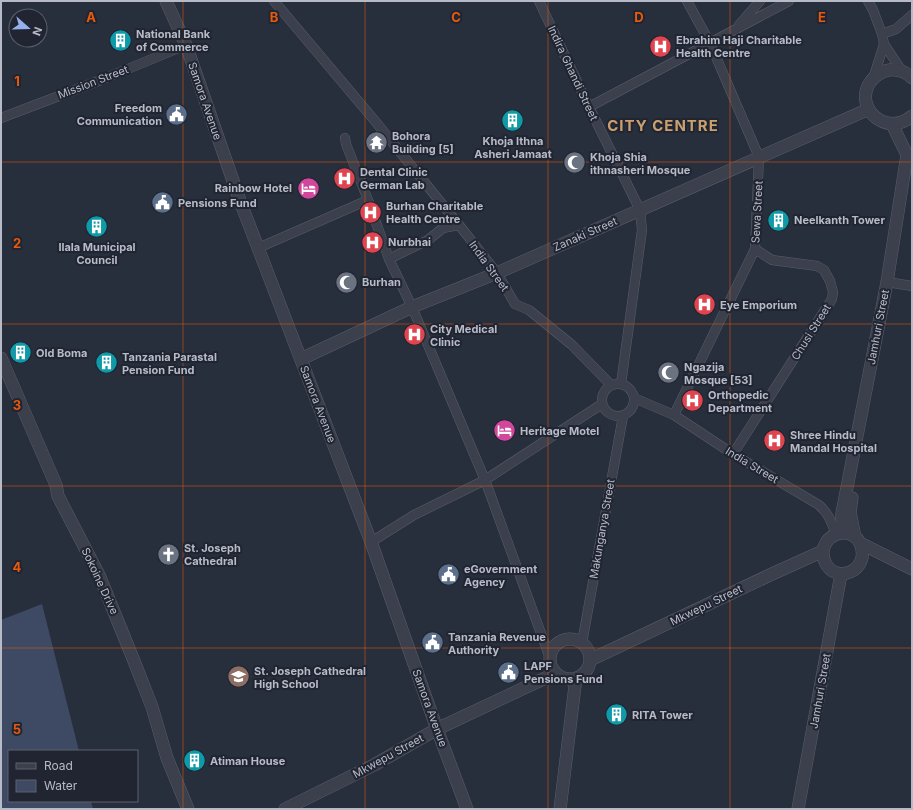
<svg xmlns="http://www.w3.org/2000/svg" width="913" height="810" font-family="Inter,sans-serif">
  <rect width="100%" height="100%" fill="#272e3c"/>
  <path fill="#3e4a63" d="M42 604 79 751H9V801H91L93 809H1V620Z"/>
  <g fill="none" stroke-linecap="round" stroke-linejoin="round">
    <defs>
      <path id="minor" d="M274 1 375 121 459 225 497 273 515 304 529 310 572 345 611 385
        M539 1 589 107 640 210 642 230 621 384
        M868 1 873 10 882 34 884 44 902 71
        M739 25 760 1
        M882 34 896 29 912 15
        M873 79 884 44
        M589 107 789 1
        M1 118 101 80 186 45
        M345 138 346 144 368 200 389 259 412 307 485 480 550 658
        M258 248 368 200
        M389 259 428 240 443 228 459 225
        M887 282 912 286
        M602 400a16 16 0 1 1 32 0a16 16 0 1 1-32 0Z
        M634 398 674 415 733 454 819 505C829 514 831 522 836 534
        M674 415 755 249 759 157 710 43 687 1
        M733 454 832 299 833 292 830 281 824 270 817 266 772 260 755 249
        M371 542 414 515 485 480 602 404
        M582 643 623 416"/>
      <path id="tertiary" d="M166 1 186 45 240 201 371 542 437 729 467 809
        M912 78C906 72 898 69 889 70 882 71 876 75 871 81 852 107 886 138 912 116
        M1 358 56 485 58 496 99 575 134 661 152 707 167 758 188 809
        M301 359 412 307 497 273 869 109
        M852 498 850 512 855 537
        M841 533 842 513 887 282 907 155 892 124
        M860 543C872 571 835 585 825 562 823 557 822 552 824 547 828 535 843 529 854 536 857 538 859 541 860 543L912 569
        M550 659a20 20 0 1 1 40 0a20 20 0 1 1-40 0Z
        M590 660 772 574 823 551
        M285 809 374 765 437 729 556 673
        M560 809 576 678
        M798 809 841 574"/>
    </defs>
    <use href="#minor" stroke="#595e6a" stroke-width="10"/>
    <use href="#tertiary" stroke="#595e6a" stroke-width="13"/>
    <use href="#minor" stroke="#3b404c" stroke-width="9"/>
    <use href="#tertiary" stroke="#3b404c" stroke-width="12"/>
  </g>
  <path fill="none" stroke="#e8590c" stroke-width="1" stroke-opacity="0.55" d="M183 1V809M365 1V809M548 1V809M730 1V809M1 162H912M1 324H912M1 486H912M1 648H912"/>
  <defs>
    <symbol id="building-disc" viewBox="-11 -11 22 22"><circle r="9.5" fill="#0f9aa8" stroke="#202531"/><path d="M-4-6H4V6H1V3H-1V6H-4ZM-2.5-4.3h1.7v1.8h-1.7ZM.8-4.3h1.7v1.8H.8ZM-2.5-1h1.7V.8h-1.7ZM.8-1h1.7V.8H.8Z" fill="#fff"/></symbol>
    <symbol id="hospital-disc" viewBox="-11 -11 22 22"><circle r="9.5" fill="#e0444e" stroke="#202531"/><path d="M-5-5h3v3.5h4V-5h3V5h-3V1.5h-4V5h-3Z" fill="#fff"/></symbol>
    <symbol id="civic-disc" viewBox="-11 -11 22 22"><circle r="9.5" fill="#5c6f8a" stroke="#202531"/><path d="M-.6-6.5H3V-4.5H.6V-3L4-1V1h2V6H-6V1h2V-1L-.6-3ZM-1.2 2.5V6h2.4V2.5Z" fill="#fff"/></symbol>
    <symbol id="temple-disc" viewBox="-11 -11 22 22"><circle r="9.5" fill="#6b7280" stroke="#202531"/><path d="M0-6L5-2H3V0L6.5 2.5H4V6H1.5V3h-3V6H-4V2.5H-6.5L-3 0V-2H-5Z" fill="#fff"/></symbol>
    <symbol id="mosque-disc" viewBox="-11 -11 22 22"><circle r="9.5" fill="#6b7280" stroke="#202531"/><path d="M3.5-4.9A6 6 0 1 0 3.5 4.9A5 5 0 1 1 3.5-4.9Z" fill="#fff"/></symbol>
    <symbol id="hotel-disc" viewBox="-11 -11 22 22"><circle r="9.5" fill="#d1479c" stroke="#202531"/><path d="M-6-4.5h1.5V1H6V5H4.5V3h-9V5H-6ZM-4 0a1.8 1.8 0 1 1 3.6 0ZM.5 0V-2.5h3Q6-2.5 6 0Z" fill="#fff"/></symbol>
    <symbol id="church-disc" viewBox="-11 -11 22 22"><circle r="9.5" fill="#6b7280" stroke="#202531"/><path d="M-1.2-6h2.4v3.5h3.3v2.4h-3.3V6h-2.4V-.1h-3.3v-2.4h3.3Z" fill="#fff"/></symbol>
    <symbol id="school-disc" viewBox="-11 -11 22 22"><circle r="9.5" fill="#8d6e63" stroke="#202531"/><path d="M0-5L7-2L0 1L-7-2ZM-4 1L0 2.5L4 1V4Q0 6-4 4Z" fill="#fff"/></symbol>
  </defs>
  <g fill-rule="evenodd">
    <use href="#building-disc" x="108" y="28" width="25" height="25"/>
    <use href="#hospital-disc" x="648" y="34" width="25" height="25"/>
    <use href="#civic-disc" x="164" y="102" width="25" height="25"/>
    <use href="#building-disc" x="500" y="108" width="25" height="25"/>
    <use href="#temple-disc" x="364" y="130" width="25" height="25"/>
    <use href="#mosque-disc" x="562" y="150" width="25" height="25"/>
    <use href="#hospital-disc" x="332" y="166" width="25" height="25"/>
    <use href="#hotel-disc" x="296" y="176" width="25" height="25"/>
    <use href="#civic-disc" x="150" y="190" width="25" height="25"/>
    <use href="#hospital-disc" x="358" y="200" width="25" height="25"/>
    <use href="#building-disc" x="766" y="208" width="25" height="25"/>
    <use href="#building-disc" x="84" y="214" width="25" height="25"/>
    <use href="#hospital-disc" x="360" y="230" width="25" height="25"/>
    <use href="#mosque-disc" x="334" y="270" width="25" height="25"/>
    <use href="#hospital-disc" x="692" y="292" width="25" height="25"/>
    <use href="#hospital-disc" x="402" y="322" width="25" height="25"/>
    <use href="#building-disc" x="8" y="340" width="25" height="25"/>
    <use href="#building-disc" x="94" y="350" width="25" height="25"/>
    <use href="#mosque-disc" x="656" y="360" width="25" height="25"/>
    <use href="#hospital-disc" x="680" y="388" width="25" height="25"/>
    <use href="#hotel-disc" x="492" y="418" width="25" height="25"/>
    <use href="#hospital-disc" x="762" y="428" width="25" height="25"/>
    <use href="#church-disc" x="156" y="542" width="25" height="25"/>
    <use href="#civic-disc" x="436" y="562" width="25" height="25"/>
    <use href="#civic-disc" x="420" y="630" width="25" height="25"/>
    <use href="#civic-disc" x="496" y="660" width="25" height="25"/>
    <use href="#school-disc" x="226" y="664" width="25" height="25"/>
    <use href="#building-disc" x="604" y="702" width="25" height="25"/>
    <use href="#building-disc" x="182" y="748" width="25" height="25"/>
  </g>
  <g text-anchor="middle" dominant-baseline="central" stroke-width="4" stroke-linejoin="round" paint-order="stroke">
    <g font-size="11" font-weight="bold" fill="#b7bbc7" stroke="#202531" text-anchor="start">
      <text x="136" y="34">National Bank<tspan x="136" dy="13">of Commerce</tspan></text>
      <text x="676" y="40">Ebrahim Haji Charitable<tspan x="676" dy="13">Health Centre</tspan></text>
      <text x="162" y="108" text-anchor="end">Freedom<tspan x="162" dy="13">Communication</tspan></text>
      <text x="392" y="136">Bohora<tspan x="392" dy="13">Building [5]</tspan></text>
      <text x="513" y="141" text-anchor="middle">Khoja Ithna<tspan x="513" dy="13">Asheri Jamaat</tspan></text>
      <text x="590" y="157">Khoja Shia<tspan x="590" dy="13">ithnasheri Mosque</tspan></text>
      <text x="360" y="172">Dental Clinic<tspan x="360" dy="13">German Lab</tspan></text>
      <text x="292" y="188" text-anchor="end">Rainbow Hotel</text>
      <text x="178" y="203">Pensions Fund</text>
      <text x="386" y="206">Burhan Charitable<tspan x="386" dy="13">Health Centre</tspan></text>
      <text x="794" y="220">Neelkanth Tower</text>
      <text x="388" y="242">Nurbhai</text>
      <text x="97" y="247" text-anchor="middle">Ilala Municipal<tspan x="97" dy="13">Council</tspan></text>
      <text x="362" y="282">Burhan</text>
      <text x="720" y="305">Eye Emporium</text>
      <text x="430" y="329">City Medical<tspan x="430" dy="13">Clinic</tspan></text>
      <text x="36" y="353">Old Boma</text>
      <text x="122" y="357">Tanzania Parastal<tspan x="122" dy="13">Pension Fund</tspan></text>
      <text x="684" y="367">Ngazija<tspan x="684" dy="13">Mosque [53]</tspan></text>
      <text x="708" y="395">Orthopedic<tspan x="708" dy="13">Department</tspan></text>
      <text x="520" y="431">Heritage Motel</text>
      <text x="790" y="435">Shree Hindu<tspan x="790" dy="13">Mandal Hospital</tspan></text>
      <text x="184" y="548">St. Joseph<tspan x="184" dy="13">Cathedral</tspan></text>
      <text x="464" y="569">eGovernment<tspan x="464" dy="13">Agency</tspan></text>
      <text x="448" y="637">Tanzania Revenue<tspan x="448" dy="13">Authority</tspan></text>
      <text x="524" y="666">LAPF<tspan x="524" dy="13">Pensions Fund</tspan></text>
      <text x="254" y="671">St. Joseph Cathedral<tspan x="254" dy="13">High School</tspan></text>
      <text x="632" y="715">RITA Tower</text>
      <text x="210" y="761">Atiman House</text>
    </g>
    <g font-size="11" fill="#b7bbc7" stroke="#202531">
      <text transform="translate(573 73) rotate(65)">Indira Ghandi Street</text>
      <text transform="translate(93 82) rotate(-21)">Mission Street</text>
      <text transform="translate(205 101) rotate(71)">Samora Avenue</text>
      <text transform="translate(757 212) rotate(-87)">Sewa Street</text>
      <text transform="translate(585 234) rotate(-24)">Zanaki Street</text>
      <text transform="translate(489 266) rotate(54)">India Street</text>
      <text transform="translate(878 327) rotate(-79)">Jamhuri Street</text>
      <text transform="translate(811 332) rotate(-58)">Chusi Street</text>
      <text transform="translate(318 404) rotate(69)">Samora Avenue</text>
      <text transform="translate(752 465) rotate(31)">India Street</text>
      <text transform="translate(602 529) rotate(-80)">Makunganya Street</text>
      <text transform="translate(100 581) rotate(65)">Sokoine Drive</text>
      <text transform="translate(706 605) rotate(-26)">Mkwepu Street</text>
      <text transform="translate(820 691) rotate(-80)">Jamhuri Street</text>
      <text transform="translate(430 708) rotate(70)">Samora Avenue</text>
      <text transform="translate(388 756) rotate(-29)">Mkwepu Street</text>
    </g>
    <g font-size="15" font-weight="bold" letter-spacing="1" fill="#caa06f" stroke="#202531">
      <text x="663" y="125">CITY CENTRE</text>
    </g>
  </g>
  <g font-size="13" text-anchor="middle" font-weight="bold" fill="#e8590c" stroke="#202531" stroke-width="4" stroke-linejoin="round" paint-order="stroke">
    <text x="91" y="22">A</text>
    <text x="274" y="22">B</text>
    <text x="456" y="22">C</text>
    <text x="639" y="22">D</text>
    <text x="822" y="22">E</text>
    <text x="17" y="86">1</text>
    <text x="17" y="248">2</text>
    <text x="17" y="410">3</text>
    <text x="17" y="572">4</text>
    <text x="17" y="734">5</text>
  </g>
  <rect width="913" height="810" fill="none" stroke="#b7bbc7" stroke-width="4"/>
  <rect x="8" y="750" width="130" height="52" fill="#202531" stroke="#5c616d"/>
  <rect x="16" y="763" width="20" height="6" fill="#3b404c" stroke="#5c616d"/>
  <text x="44" y="770" font-size="12" fill="#b7bbc7">Road</text>
  <rect x="16" y="780" width="20" height="12" fill="#3e4a63" stroke="#5c616d"/>
  <text x="44" y="790" font-size="12" fill="#b7bbc7">Water</text>
  <g transform="translate(28 28) rotate(110)"><circle r="19" fill="#202531" stroke="#5c616d"/>
  <path d="M0-3L7 15L0 10L-7 15Z" fill="#96afed"/>
  <text y="-6" font-size="11" font-weight="bold" text-anchor="middle" fill="#b7bbc7">N</text>
  </g>
</svg>
